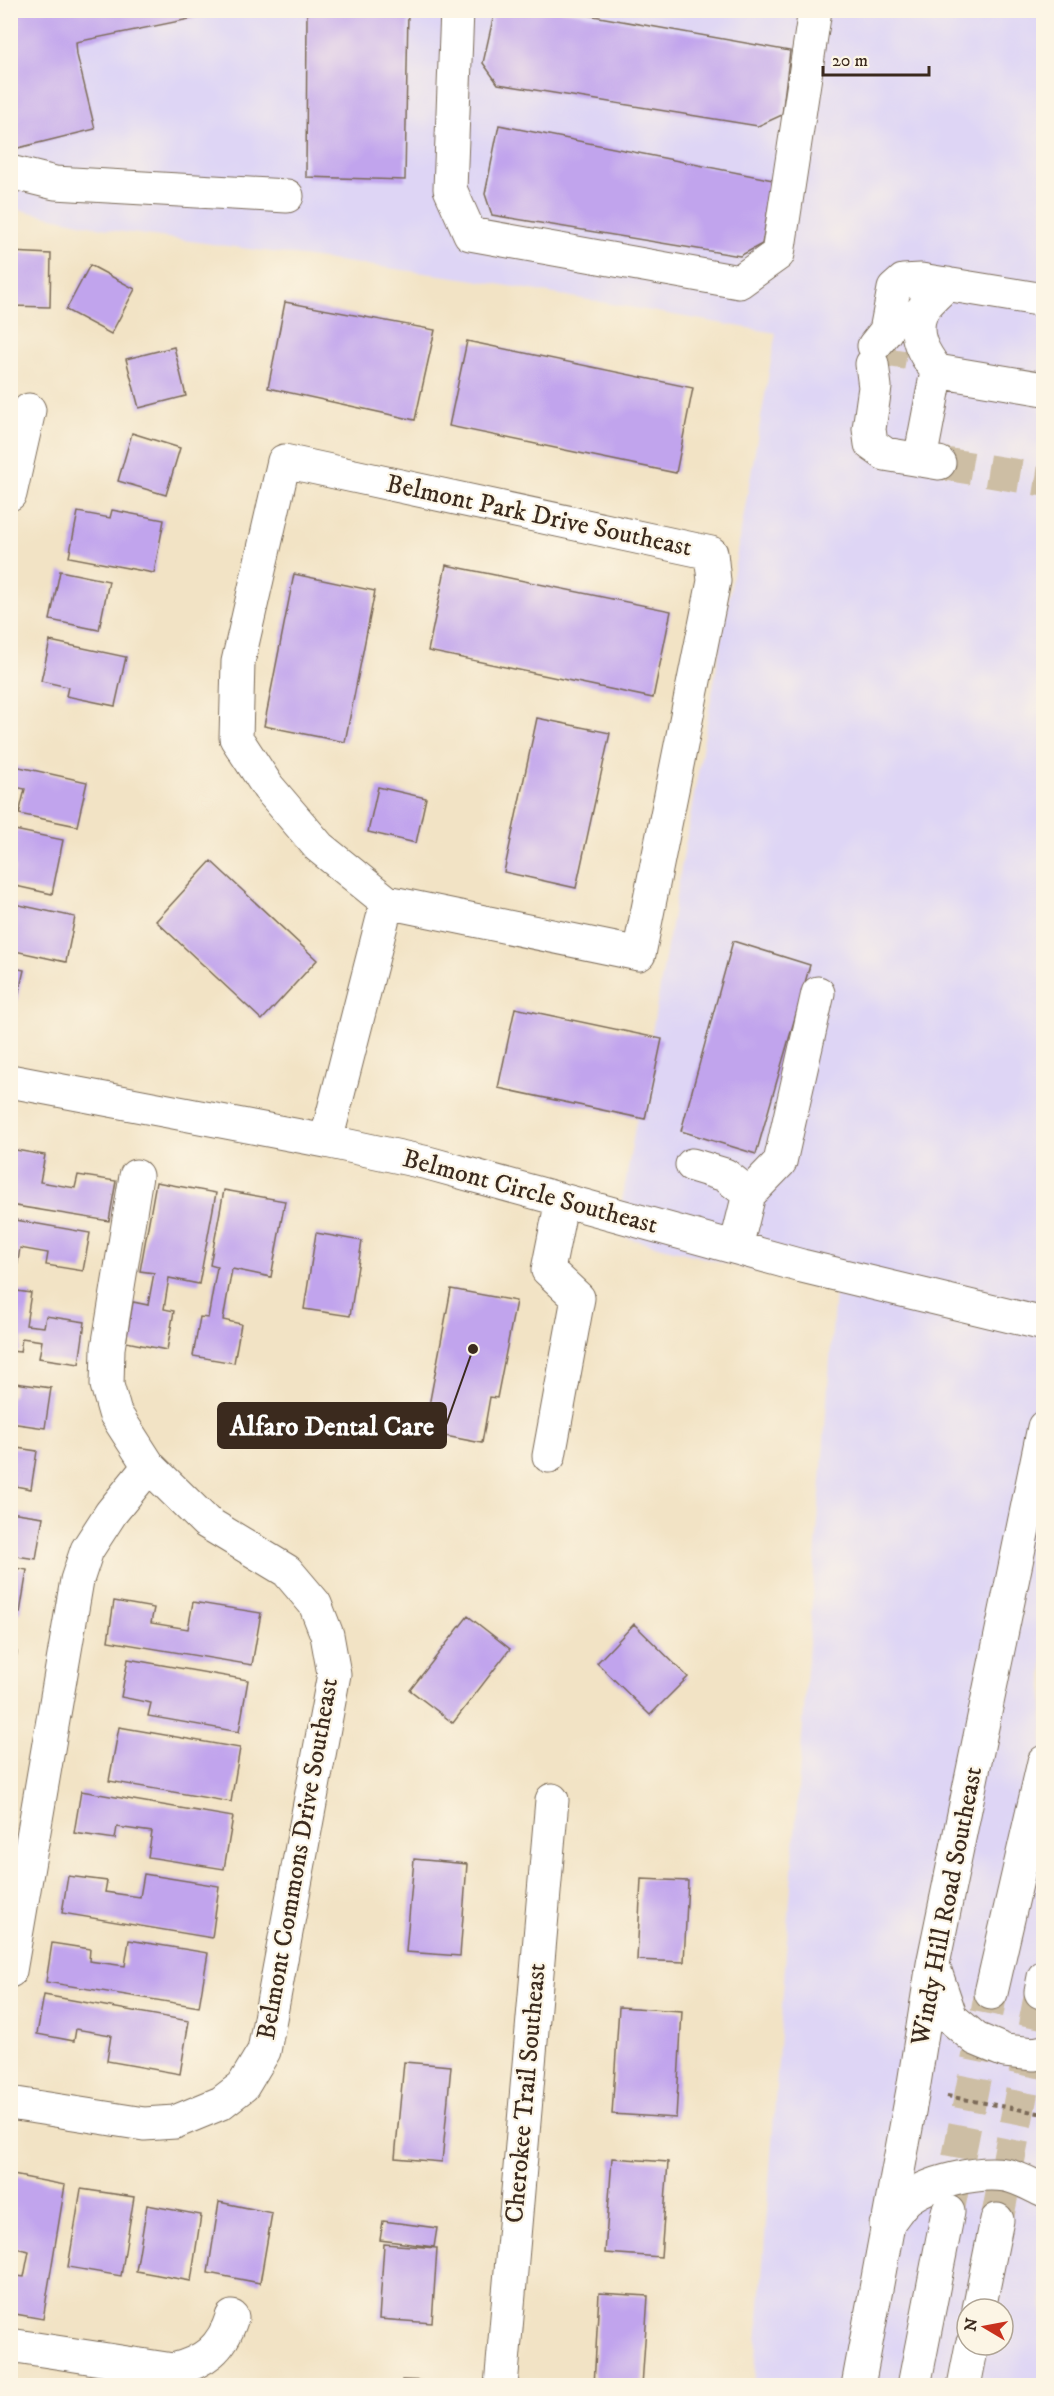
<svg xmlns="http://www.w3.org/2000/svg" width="1054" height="2396" font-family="'IM FELL DW Pica',serif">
  <rect width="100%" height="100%" fill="#fcf5e5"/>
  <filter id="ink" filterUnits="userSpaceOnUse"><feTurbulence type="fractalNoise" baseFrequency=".0167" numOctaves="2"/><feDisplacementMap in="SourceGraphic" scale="12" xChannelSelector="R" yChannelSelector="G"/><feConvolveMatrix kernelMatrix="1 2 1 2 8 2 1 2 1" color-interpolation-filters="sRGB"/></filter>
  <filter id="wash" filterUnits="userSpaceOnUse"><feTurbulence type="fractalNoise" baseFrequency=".008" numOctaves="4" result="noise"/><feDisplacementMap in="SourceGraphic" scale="24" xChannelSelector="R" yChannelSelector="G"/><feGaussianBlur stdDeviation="1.35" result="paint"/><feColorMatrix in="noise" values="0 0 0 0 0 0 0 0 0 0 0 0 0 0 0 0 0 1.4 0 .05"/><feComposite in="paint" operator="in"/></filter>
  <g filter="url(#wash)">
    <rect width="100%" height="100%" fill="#f2e3c5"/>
    <path fill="#ded5f5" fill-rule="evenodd" d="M11 11H1043V2385H754L835 1292 616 1235 776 333 469 279 117 231 11 208ZM967 2309H1003V2345H967Z"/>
    <g id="blocks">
      <path fill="#c1a4ed" d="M10 10H224V12L76 42 77 55 95 129 10 150Z
        M307 10H408L405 180 306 177Z
        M495 10H560L790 51 782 115 758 126 498 84 483 63Z
        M499 125 773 180 762 244 740 256 492 215 485 194Z
        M10 252 51 254 50 307 10 306Z
        M90 265 135 289 111 334 66 310Z
        M285 302 435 330 415 420 268 388Z
        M467 341 693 388 676 473 449 426Z
        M174 347 186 396 139 408 126 359Z
        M132 433 180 448 166 495 118 481Z
        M112 510 164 520 154 573 69 557 78 512 110 518Z
        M446 565 671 611 653 698 428 651Z
        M60 571 109 581 99 630 50 620Z
        M294 574 375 591 345 742 264 726Z
        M50 641 126 657 115 706 66 696 68 687 41 681Z
        M537 718 610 733 576 888 504 872Z
        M15 766 87 782 77 826 19 814 25 789 10 786Z
        M378 787 426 798 416 843 368 832Z
        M10 829 63 840 52 894 11 885 15 867 10 866Z
        M211 861 317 960 262 1020 156 921Z
        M10 903 75 917 66 962 10 950Z
        M733 941 810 965 756 1154 681 1131Z
        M10 967 24 970 13 1018H10Z
        M515 1008 662 1039 645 1119 498 1088Z
        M10 1149 45 1155 40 1182 75 1188 78 1175 116 1181 109 1221 10 1205Z
        M156 1182 216 1193 199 1284 169 1278 164 1309 174 1311 167 1350 126 1342 133 1302 148 1305 154 1273 140 1271Z
        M224 1190 285 1201 271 1277 232 1269 223 1320 241 1324 234 1363 193 1356 200 1317 208 1318 217 1267 210 1265Z
        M10 1219 90 1233 83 1271 46 1265 48 1253 20 1248 16 1274 10 1273Z
        M316 1233 362 1241 350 1316 304 1309Z
        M451 1289 516 1301 497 1398 490 1397 482 1443 424 1432Z
        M10 1290 31 1293 26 1325 44 1327 46 1316 85 1322 79 1364 39 1358 42 1341 22 1338 20 1352 10 1351Z
        M15 1383 51 1388 45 1428 10 1423V1396H13Z
        M10 1447 37 1451 31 1489 10 1485Z
        M10 1512 43 1517 36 1559 10 1555Z
        M10 1567 27 1570 20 1613 10 1611Z
        M114 1601 154 1608 151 1623 188 1629 193 1602 261 1613 252 1665 108 1641Z
        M468 1616 510 1649 453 1723 410 1690Z
        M634 1624 688 1677 650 1715 597 1663Z
        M10 1651 17 1652 12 1684H10Z
        M128 1659 248 1680 239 1732 148 1716 151 1703 121 1697Z
        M119 1727 240 1748 231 1802 109 1781Z
        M81 1791 233 1817 224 1869 148 1857 152 1832 117 1827 115 1839 74 1833Z
        M414 1859 467 1864 460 1956 406 1952Z
        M144 1874 219 1886 212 1938 62 1913 68 1876 107 1881 105 1892 140 1897Z
        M641 1879 688 1881 684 1962 637 1960Z
        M129 1940 208 1953 199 2007 46 1982 52 1943 90 1949 89 1961 125 1966Z
        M44 1995 189 2021 180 2074 107 2061 111 2035 76 2029 74 2041 37 2034Z
        M619 2007 682 2011 676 2118 612 2114Z
        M404 2062 451 2066 442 2162 395 2158Z
        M612 2158 668 2162 661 2257 605 2253Z
        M13 2175 65 2185 43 2319 10 2313V2275L24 2277 29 2251 10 2247V2188Z
        M81 2189 134 2197 121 2276 68 2267Z
        M219 2202 272 2213 260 2283 208 2273Z
        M147 2205 201 2215 191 2281 136 2271Z
        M383 2221 437 2228 434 2247 380 2240Z
        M384 2244 437 2248 432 2323 379 2319Z
        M599 2293 648 2296 642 2386H594Z
        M402 2380 429 2381V2386H402Z"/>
    </g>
  </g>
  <g filter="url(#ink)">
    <use href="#blocks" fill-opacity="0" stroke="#7b6b58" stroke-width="1.5"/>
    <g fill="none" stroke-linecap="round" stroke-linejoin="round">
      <path stroke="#cdbea4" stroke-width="33" stroke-dasharray="33 16" stroke-linecap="butt" d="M888 367 891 348
        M939 463 1044 480"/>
      <path stroke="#cdbea4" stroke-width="33" stroke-dasharray="33 16" stroke-linecap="butt" d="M949 2206 991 1993
        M997 2220 1041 1992"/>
      <defs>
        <path id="minor" d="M457 10 450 189 470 234 739 282 778 254 815 10
          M10 172 55 183 287 196
          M947 284C939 292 925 303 921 313 912 335 924 354 937 371L1044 389
          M874 346 886 331 894 289 903 281 921 280 1044 300
          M872 364 875 387 869 429 871 444 885 454 939 463
          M920 460 937 371
          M284 461 711 553 714 581 639 954 387 902 319 847 268 787 236 738 238 662Z
          M10 494 29 410
          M10 1081 326 1141 428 1163 802 1266 1044 1324
          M326 1141 387 902
          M692 1165 725 1175 749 1194
          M736 1247 749 1194 780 1162 818 993
          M549 1456 578 1298 548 1270 562 1200
          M934 1968 951 2018 976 2039 1005 2051 1034 2054 1044 2052
          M10 1971 77 1580 87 1550 111 1513 149 1466
          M10 2103 144 2124 175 2122 221 2103 243 2086 264 2051 334 1674 327 1635 315 1604 287 1571 206 1522 149 1466 115 1413 107 1385 108 1348 136 1176
          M886 2225C893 2217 899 2206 907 2199 928 2182 978 2171 1005 2175 1018 2177 1031 2185 1044 2191
          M10 2345 173 2370C204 2362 222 2349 232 2317
          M501 2386 552 1800
          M858 2386 913 2090 933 1964 1044 1427"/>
        <path id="major" d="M1041 1992 1044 1977
          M991 1993 1044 1762
          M979 2309 997 2220
          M914 2386 948 2212
          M964 2386 972 2345"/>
      </defs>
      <use href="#minor" stroke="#7b6b58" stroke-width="35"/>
      <use href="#major" stroke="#7b6b58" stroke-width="35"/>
      <path stroke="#7b6b58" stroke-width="4" stroke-dasharray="4.5 4.5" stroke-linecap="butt" d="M947 2096 1044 2114"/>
      <use href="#minor" stroke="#fff" stroke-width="33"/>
      <use href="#major" stroke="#fff" stroke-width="33"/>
    </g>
  </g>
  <g text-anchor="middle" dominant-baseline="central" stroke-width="4.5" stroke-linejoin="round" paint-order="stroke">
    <g font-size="26" fill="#3b2a1e" stroke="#fcf5e5">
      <text transform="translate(539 516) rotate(12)">Belmont Park Drive Southeast</text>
      <text transform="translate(530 1192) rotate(15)">Belmont Circle Southeast</text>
      <text transform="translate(298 1859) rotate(-80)">Belmont Commons Drive Southeast</text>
      <text transform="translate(947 1906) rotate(-79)">Windy Hill Road Southeast</text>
      <text transform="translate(526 2093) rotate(-85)">Cherokee Trail Southeast</text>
    </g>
  </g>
  <path fill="none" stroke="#3b2a1e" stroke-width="2" d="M473 1349L446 1425"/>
  <circle fill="#3b2a1e" stroke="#fcf5e5" stroke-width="2" cx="473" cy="1349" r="6"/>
  <rect fill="#3b2a1e" stroke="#3b2a1e" stroke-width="2" x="218" y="1403" width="228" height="45" rx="6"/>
  <g font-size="27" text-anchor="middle" font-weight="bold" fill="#fff">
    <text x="332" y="1435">Alfaro Dental Care</text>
  </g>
  <rect width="1054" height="2396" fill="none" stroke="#fcf5e5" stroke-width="36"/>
  <g transform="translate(985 2327) rotate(280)"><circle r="28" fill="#fcf5e5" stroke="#afa495" stroke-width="1.5"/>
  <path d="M0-4.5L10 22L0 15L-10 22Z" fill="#c8321e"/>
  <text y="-9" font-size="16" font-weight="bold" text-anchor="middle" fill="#3b2a1e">N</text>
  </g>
  <path d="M823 66v9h106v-9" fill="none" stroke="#3b2a1e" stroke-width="3"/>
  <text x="832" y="66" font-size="18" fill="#3b2a1e" stroke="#fcf5e5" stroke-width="4.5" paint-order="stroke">20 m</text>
</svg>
